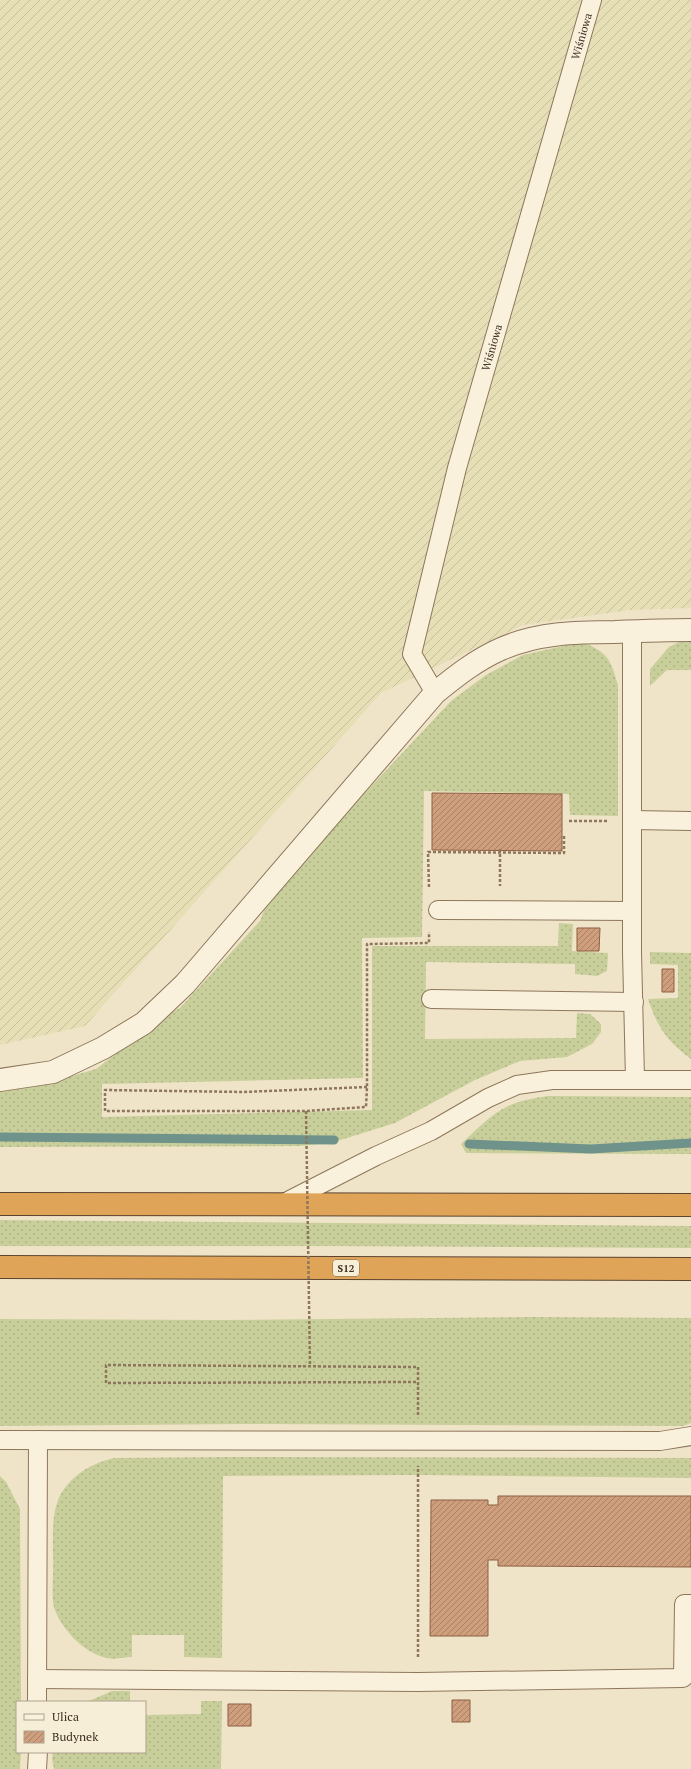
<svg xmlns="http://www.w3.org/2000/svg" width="691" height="1769" font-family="'PT Serif',serif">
  <defs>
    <pattern id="farmland-furrows" width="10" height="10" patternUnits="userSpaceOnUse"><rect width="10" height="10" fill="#e6deb5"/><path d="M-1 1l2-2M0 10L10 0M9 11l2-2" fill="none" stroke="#c6bf9b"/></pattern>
    <pattern id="grass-dots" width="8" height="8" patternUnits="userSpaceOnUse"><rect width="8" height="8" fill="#c9cf9b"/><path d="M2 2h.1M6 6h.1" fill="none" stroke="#aeb285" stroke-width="1.8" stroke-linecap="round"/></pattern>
    <pattern id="building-hatch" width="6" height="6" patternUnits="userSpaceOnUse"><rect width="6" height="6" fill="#cf9f7d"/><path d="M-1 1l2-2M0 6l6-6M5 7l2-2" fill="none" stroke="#a98266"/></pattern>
  </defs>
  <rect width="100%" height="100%" fill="#f0e4c8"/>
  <path fill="url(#farmland-furrows)" d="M0 0H691V608L630 610 523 625 381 693 85 1026 0 1045Z"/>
  <path fill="url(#grass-dots)" d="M685 639H691V670H667L650 686V669L669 647Z
    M581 642C608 652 610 658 618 685V816L570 815 569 794 424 791 422 937 362 938 363 1078 102 1084V1117L372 1110V946H558L559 923 573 924 572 951 608 953 607 971 597 976 575 974V964L426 962 425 1039 576 1038 577 1013 590 1014 601 1024V1032L592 1044 567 1057 520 1061 475 1080 395 1123 331 1143 299 1146 0 1147V1089L45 1084 96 1069 163 1018 181 1007 260 921 266 906 319 842 451 701 486 675 523 655Z
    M650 952 691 953V1059C666 1040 658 1028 648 999L678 998V965L650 964Z
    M548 1096 691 1097V1154L466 1153 461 1144C475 1131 491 1114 508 1106 521 1100 535 1098 548 1096Z
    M0 1220 691 1226V1248L315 1246H0Z
    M534 1317 691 1318V1423L683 1426 251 1424 0 1426V1319L222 1320Z
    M230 1457 691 1458V1478L418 1475 223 1476 222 1658 184 1657V1635H132V1657C124 1657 114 1660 107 1658 85 1654 60 1628 54 1607 51 1597 54 1567 53 1555 53 1535 51 1510 62 1492 74 1473 93 1463 114 1458Z
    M0 1476 6 1482 20 1509 21 1702H17V1752H21L20 1769H0Z
    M112 1691H130V1702H87Z
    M201 1701H222L221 1769H54L52 1759 53 1752H145V1715L201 1714Z"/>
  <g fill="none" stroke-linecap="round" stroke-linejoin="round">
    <path stroke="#6f938a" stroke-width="9" d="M0 1137 334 1140
      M469 1144 591 1149 691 1143"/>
  </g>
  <path fill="url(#building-hatch)" stroke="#8d5f41" d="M432 793 562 794V851L432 850Z
    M577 928H600L599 951H577Z
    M662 969H674V992H662Z
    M498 1496H691V1567L498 1566V1560H488V1636H430L431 1500H488V1505H498Z
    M452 1700H470V1722H452Z
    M228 1704H251V1726H228Z"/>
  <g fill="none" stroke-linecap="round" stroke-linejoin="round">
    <defs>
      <g id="service">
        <path d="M632 631V952L635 1079"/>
        <path id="s1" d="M435 693 412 654 457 468 592 0"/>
        <path d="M632 820 691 821"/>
        <path d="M438 910 632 911"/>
        <path d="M431 999 634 1002"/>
        <path d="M282 1204 376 1156 431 1131 488 1098 517 1085 552 1080H691"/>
        <path d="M0 1440 660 1441 691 1436"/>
        <path d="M37 1679 418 1682 683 1678 684 1604H691"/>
        <path d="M37 1702 38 1440"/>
        <path d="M37 1769 38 1752"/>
      </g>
      <path id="tertiary" d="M0 1080 53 1072 103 1048 144 1023 185 984 435 693C456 676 476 660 501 649 537 633 576 632 615 632 640 631 666 630 691 630"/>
      <path id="motorway" d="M0 1204 691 1205
        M0 1267 691 1269"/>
    </defs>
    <use href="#service" stroke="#8d765c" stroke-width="20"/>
    <use href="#tertiary" stroke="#8d765c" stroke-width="24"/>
    <use href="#motorway" stroke="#5b4430" stroke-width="24"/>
    <path stroke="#8d765c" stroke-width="2.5" stroke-dasharray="3 2" stroke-linecap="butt" d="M569 821H607
      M500 849V886
      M429 887 428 852 564 853V836
      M367 1087 243 1092 105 1090V1111H306L366 1107 367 1087V944L429 943V932
      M418 1415V1367L106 1365V1383L418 1382
      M418 1657V1466"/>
    <use href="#service" stroke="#faf1dc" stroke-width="18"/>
    <use href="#tertiary" stroke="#faf1dc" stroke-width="22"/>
    <use href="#motorway" stroke="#e0a458" stroke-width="22"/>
    <path stroke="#8d765c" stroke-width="2.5" stroke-dasharray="3 2" stroke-linecap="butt" d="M306 1111 310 1366"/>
  </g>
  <g text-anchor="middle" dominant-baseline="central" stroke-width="3" stroke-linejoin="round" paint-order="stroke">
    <rect fill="#f7eed8" stroke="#756857" stroke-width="1" x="333" y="1260" width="26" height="16" rx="3"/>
    <g font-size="10" font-weight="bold" fill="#3d2e20">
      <text x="346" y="1268">S12</text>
    </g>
    <g font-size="11" fill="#3d2e20" stroke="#f7eed8">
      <text stroke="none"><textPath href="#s1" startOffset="686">Wiśniowa</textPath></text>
      <text stroke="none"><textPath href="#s1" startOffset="362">Wiśniowa</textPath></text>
    </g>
  </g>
  <rect x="16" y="1701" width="130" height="52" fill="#f7eed8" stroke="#ada18e"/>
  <rect x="24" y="1714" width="20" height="6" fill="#faf1dc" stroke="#ada18e"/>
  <text x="52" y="1721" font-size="12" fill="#3d2e20">Ulica</text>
  <rect x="24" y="1731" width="20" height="12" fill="url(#building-hatch)" stroke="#ada18e"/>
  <text x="52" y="1741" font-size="12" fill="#3d2e20">Budynek</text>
</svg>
